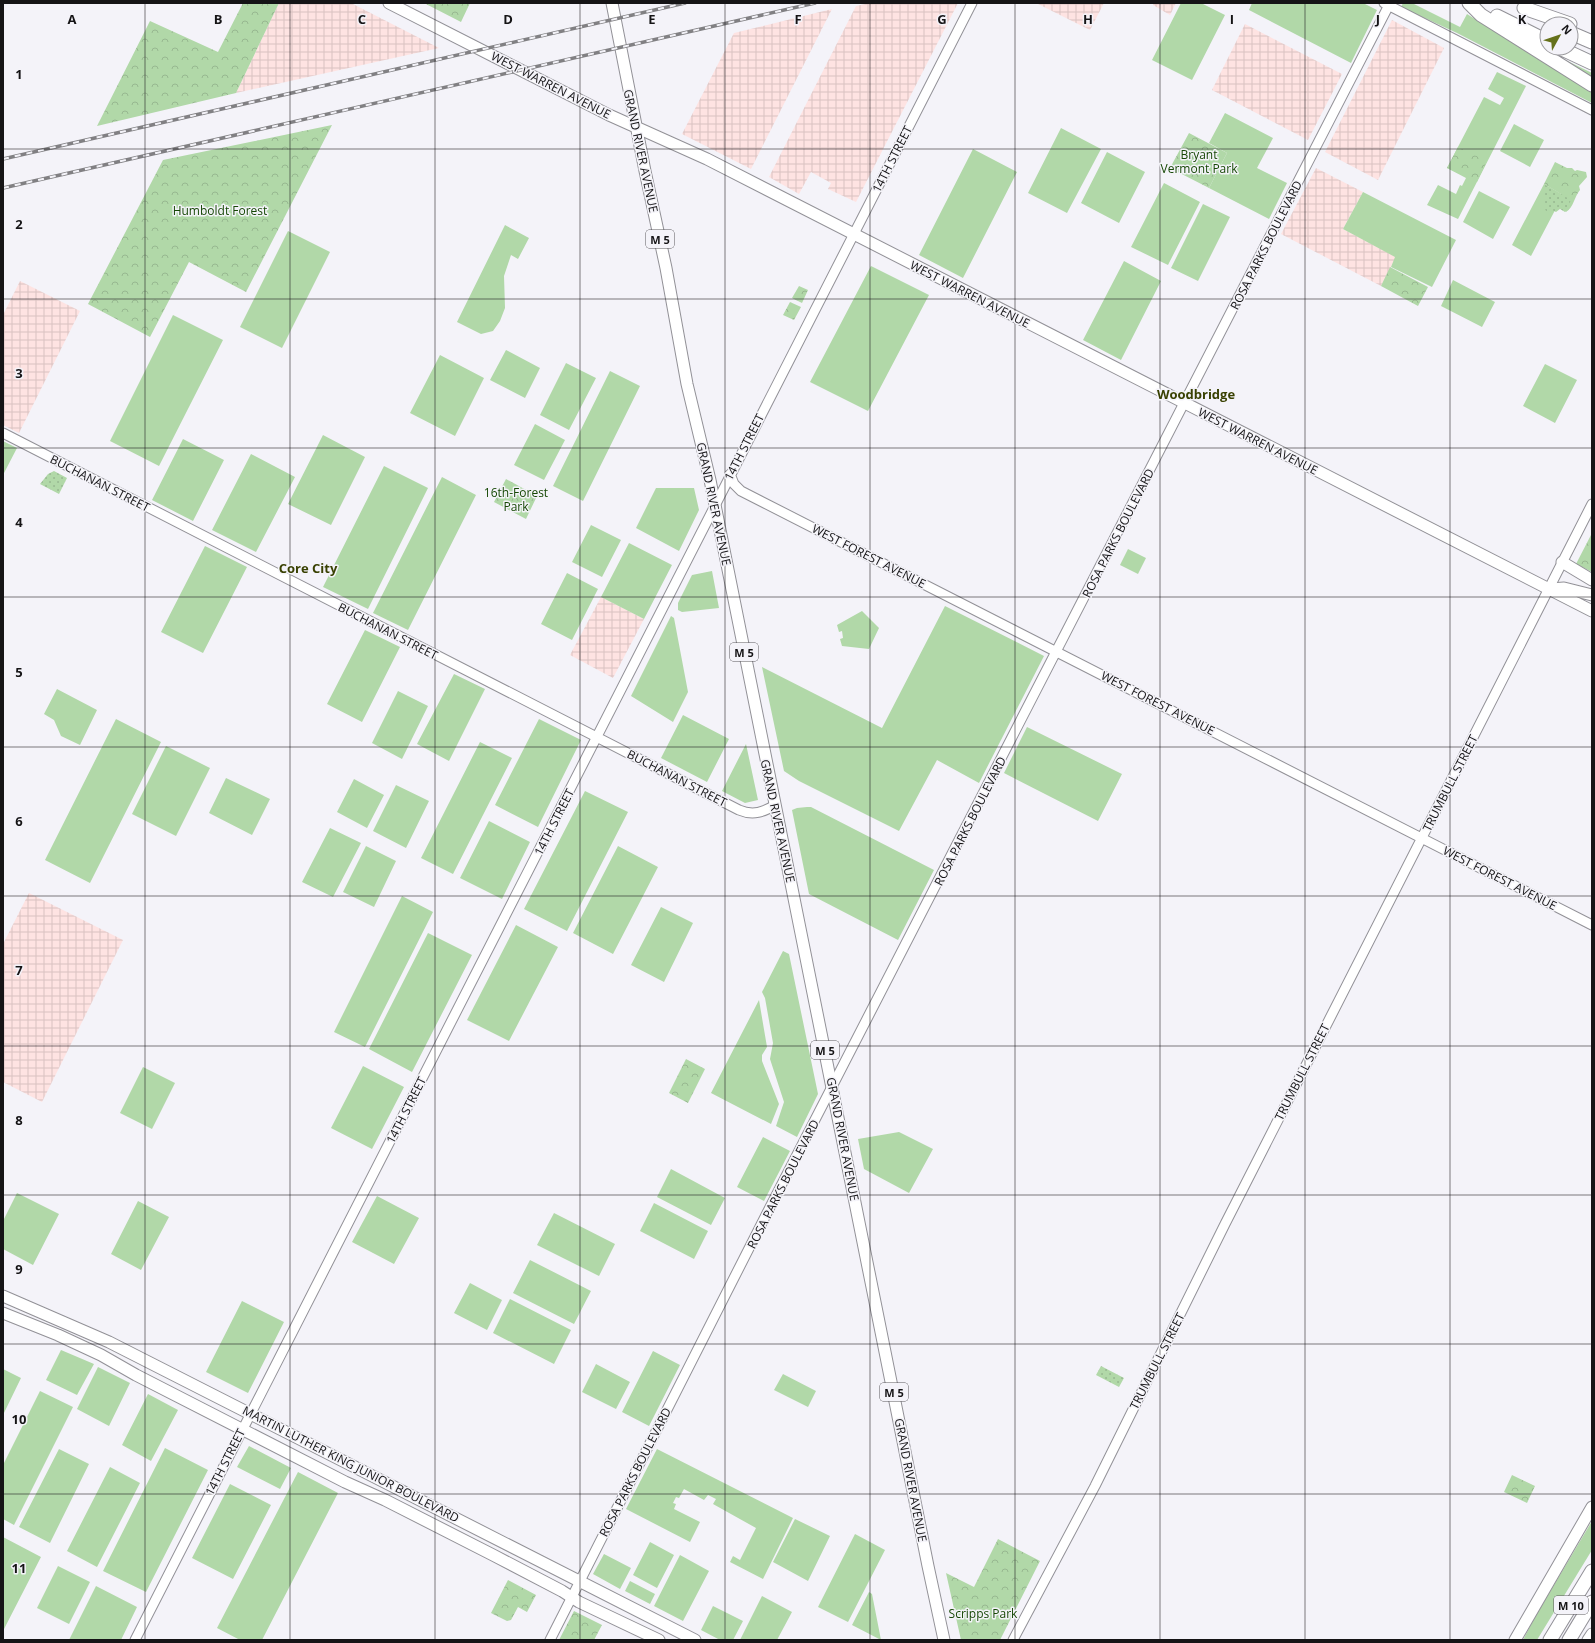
<svg xmlns="http://www.w3.org/2000/svg" width="1595" height="1643" font-family="'Open Sans',sans-serif">
  <defs>
    <pattern id="industrial-grid" width="8" height="8" patternUnits="userSpaceOnUse"><rect width="8" height="8" fill="#fee3e2"/><path d="M0 4h8M4 0v8" fill="none" stroke="#d9c2c1"/></pattern>
    <pattern id="forest-crowns" width="20" height="18" patternUnits="userSpaceOnUse"><rect width="20" height="18" fill="#b1d8a8"/><path d="M2 6a3 3 0 1 1 6 0M12 15a3 3 0 1 1 6 0" fill="none" stroke="#97b890"/></pattern>
    <pattern id="garden-dots" width="8" height="8" patternUnits="userSpaceOnUse"><rect width="8" height="8" fill="#b1d8a8"/><path d="M2 2h.1M6 6h.1" fill="none" stroke="#97b890" stroke-width="1.8" stroke-linecap="round"/></pattern>
  </defs>
  <rect width="100%" height="100%" fill="#f4f3f9"/>
  <path fill="url(#industrial-grid)" d="M279 3H351L439 48 236 93Z
    M870 3H958L856 202 828 189 831 183 811 172 799 194 769 177 856 6Z
    M1036 3H1104L1090 30Z
    M1154 3H1176L1170 15 1153 5Z
    M832 9 751 169 682 134 734 33Z
    M1392 20 1444 48 1378 180 1325 152Z
    M1245 24 1342 74 1308 140 1212 90Z
    M1316 168 1363 192 1343 229 1396 257 1381 286 1281 234Z
    M20 281 80 311 19 433 3 425V315Z
    M601 597 644 619 613 678 570 655Z
    M29 893 123 940 42 1102 3 1082V944Z"/>
  <path fill="#b1d8a8" d="M1181 3H1201L1225 15 1192 80 1152 60Z
    M1252 3H1363L1377 10 1351 63 1249 10Z
    M1403 3H1412L1460 27 1467 14 1541 61H1545L1592 91V103L1457 33 1401 7Z
    M1553 54 1592 73V81Z
    M1497 72 1526 86 1458 219 1427 205 1438 185 1456 194 1460 185 1462 186 1466 178 1447 168 1484 97 1500 105 1504 98 1488 89Z
    M1225 113 1273 138 1257 168 1287 183 1269 219 1209 188 1227 153 1209 143Z
    M1514 124 1544 140 1530 167 1500 151Z
    M1061 128 1101 149 1067 213 1028 193Z
    M973 149 1017 172 963 278 919 255Z
    M1107 152 1145 172 1119 223 1081 203Z
    M1164 183 1200 202 1168 265 1131 247Z
    M1544 184 1563 195 1531 256 1512 245Z
    M1479 191 1510 207 1493 239 1463 222Z
    M1363 192 1456 240 1432 287 1391 267 1395 257 1343 229Z
    M1203 204 1230 217 1198 281 1171 268Z
    M505 225 529 238 518 259 511 255 504 276 505 308 500 321 493 331 481 334 457 322Z
    M288 231 330 252 282 348 240 327Z
    M1124 261 1161 281 1121 360 1083 340Z
    M871 266 929 295 868 411 810 382Z
    M1453 280 1495 302 1482 327 1441 306Z
    M173 315 223 340 159 466 110 441Z
    M506 350 540 368 525 398 490 380Z
    M440 355 484 378 455 436 410 413Z
    M566 363 596 378 569 430 540 415Z
    M1545 364 1577 380 1555 423 1523 406Z
    M610 371 640 386 583 501 553 486Z
    M535 424 565 440 544 480 514 465Z
    M323 435 365 457 331 525 288 504Z
    M183 439 224 460 193 521 152 500Z
    M3 441 17 448 3 475Z
    M251 454 295 477 256 552 212 530Z
    M384 466 428 488 368 609 323 587Z
    M442 477 476 495 408 630 373 613Z
    M656 488H694L699 510 679 551 636 528Z
    M591 525 621 540 602 577 572 562Z
    M629 543 672 565 644 619 601 597Z
    M205 546 247 567 203 653 161 632Z
    M1128 549 1146 558 1138 574 1120 565Z
    M712 571 719 608 682 612 678 610V603L692 575Z
    M567 573 598 589 572 640 541 624Z
    M945 606 1044 656 979 783 937 760 899 831 799 781 784 771 762 667 882 728Z
    M862 611 879 628 869 649 842 646 840 639 843 638 842 631 839 632 837 625Z
    M671 616 674 618 688 692 673 722 631 696Z
    M365 630 400 647 362 722 327 704Z
    M454 674 485 689 449 761 417 744Z
    M57 689 97 710 80 745 61 736 54 720 44 714Z
    M398 691 428 706 402 759 372 743Z
    M683 715 729 739 707 782 661 758Z
    M116 719 161 742 90 883 45 860Z
    M539 719 581 740 538 827 495 805Z
    M1027 727 1122 774 1098 821 1004 773Z
    M480 742 512 758 453 874 421 858Z
    M746 744 758 800 745 803 722 791Z
    M166 746 210 768 176 836 132 814Z
    M226 778 270 799 252 835 209 813Z
    M354 779 384 795 367 828 337 812Z
    M396 785 429 801 406 848 373 831Z
    M585 791 628 812 567 931 524 909Z
    M807 807H811L934 870 898 940 809 894 792 810 797 808Z
    M489 821 530 842 502 899 460 878Z
    M330 828 361 843 333 897 302 882Z
    M366 846 396 861 374 907 343 892Z
    M618 846 658 867 613 954 573 933Z
    M402 896 433 912 365 1047 334 1032Z
    M661 907 693 923 664 982 631 965Z
    M516 925 558 947 509 1041 467 1020Z
    M428 933 472 955 412 1072 369 1049Z
    M783 951 789 954 818 1094 797 1137 776 1126 784 1102 770 1059 773 1043 765 998 762 992Z
    M759 1000 767 1047 762 1055V1061L779 1104 771 1124 711 1093Z
    M363 1066 404 1087 372 1149 331 1128Z
    M143 1067 175 1083 152 1129 120 1113Z
    M899 1132 933 1149 909 1193 864 1169 858 1139Z
    M763 1137 790 1151 764 1201 737 1187Z
    M671 1169 725 1198 711 1225 657 1197Z
    M17 1193 59 1214 33 1265 3 1249V1221Z
    M377 1196 419 1218 394 1264 352 1242Z
    M138 1201 169 1217 141 1270 111 1254Z
    M654 1203 708 1231 694 1259 640 1231Z
    M554 1213 615 1244 599 1276 537 1245Z
    M530 1260 591 1291 574 1324 513 1293Z
    M470 1283 502 1300 487 1330 454 1313Z
    M510 1299 571 1330 554 1364 493 1333Z
    M242 1301 284 1322 248 1393 206 1372Z
    M61 1350 94 1364 77 1395 46 1380Z
    M653 1351 680 1365 649 1426 622 1412Z
    M596 1364 630 1382 616 1409 582 1392Z
    M98 1367 130 1383 109 1426 77 1409Z
    M3 1369 21 1378 3 1415Z
    M783 1374 816 1391 808 1407 774 1390Z
    M40 1391 73 1407 14 1525 3 1519V1465Z
    M148 1394 178 1410 151 1461 122 1445Z
    M249 1446 291 1468 280 1489 237 1467Z
    M165 1448 208 1470 146 1592 103 1571Z
    M59 1449 89 1464 50 1543 19 1527Z
    M657 1449 793 1518 763 1579 730 1562 733 1556 740 1560 756 1528 713 1504 716 1499 708 1495 704 1500 684 1489 679 1498 676 1497 673 1503 676 1504 674 1509 700 1522 690 1542 626 1509Z
    M110 1467 140 1483 97 1567 67 1551Z
    M298 1472 338 1493 262 1640H240L217 1628Z
    M230 1484 271 1505 233 1579 192 1558Z
    M795 1519 830 1536 808 1581 773 1562Z
    M1592 1521V1550L1537 1640H1523L1535 1617Z
    M855 1534 885 1550 848 1622 818 1607Z
    M3 1537 41 1557 3 1631Z
    M650 1542 674 1555 657 1588 633 1575Z
    M604 1554 631 1568 620 1589 593 1574Z
    M680 1555 709 1571 683 1621 654 1606Z
    M58 1566 90 1582 69 1624 37 1608Z
    M630 1581 655 1594 650 1604 625 1591Z
    M96 1586 137 1607 121 1640H69Z
    M869 1592 872 1594 881 1640 852 1625Z
    M762 1596 792 1612 777 1640H740Z
    M713 1606 743 1621 733 1640H720L701 1630Z"/>
  <path fill="url(#forest-crowns)" d="M243 3H279L236 93 97 126 150 21 218 52Z
    M424 3H470L461 22Z
    M332 125 246 292 189 262 150 337 88 304 163 160Z
    M1189 133 1227 153 1209 188 1170 168Z
    M1458 147 1487 161 1477 182 1447 168Z
    M1555 162 1567 168H1572L1575 171 1577 170 1586 172 1587 177 1579 186 1580 190C1574 197 1574 207 1566 212L1562 209 1561 194 1544 184Z
    M1390 267 1428 287 1418 306 1381 286Z
    M799 286 808 290 802 303 792 298Z
    M790 302 801 307 794 320 783 315Z
    M506 479 537 496 526 519 494 502Z
    M1592 533V572L1576 564Z
    M686 1059 705 1069 688 1103 669 1093Z
    M1512 1475 1535 1486 1527 1503 1504 1492Z
    M998 1539 1040 1561 1000 1640H961L946 1573 974 1587Z
    M508 1580 536 1595 527 1612 518 1607 511 1620 507 1621 491 1613Z
    M574 1611 602 1625 594 1640H559Z"/>
  <path fill="url(#garden-dots)" d="M1544 184 1571 200 1565 212 1560 209 1556 212 1552 210 1547 213 1542 203 1545 192Z
    M54 471 67 478 59 494 40 484 48 474Z
    M1101 1366 1124 1378 1119 1387 1096 1375Z"/>
  <g fill="none" stroke-linecap="round" stroke-linejoin="round">
    <defs>
      <path id="minor" d="M1384 3 1592 110
        M3 433 739 810C753 816 764 812 775 805
        M730 474 734 484 741 491 1592 925
        M135 1640 972 3
        M550 1640 768 1211 1390 3
        M1013 1640 1095 1486 1225 1224 1592 504"/>
      <path id="major" d="M389 3 609 115 707 159 1592 611
        M612 3 645 171 666 268 687 384 710 480 928 1566 944 1640
        M1562 562 1592 580
        M1551 589 1564 588 1592 595
        M3 1296 109 1342 695 1640
        M3 1313 58 1335 101 1355 136 1375 345 1482 385 1500 493 1555 562 1591 579 1602 659 1640
        M1515 1640 1592 1507
        M1588 1640 1592 1634"/>
      <path id="highway" d="M1469 3 1481 15 1592 85
        M1524 8 1570 24
        M1497 16 1547 41
        M1571 33 1592 42
        M1560 48 1592 63
        M1550 1640 1592 1571
        M1569 1640 1592 1602"/>
    </defs>
    <use href="#minor" stroke="#929197" stroke-width="11"/>
    <use href="#major" stroke="#929197" stroke-width="13"/>
    <use href="#highway" stroke="#929197" stroke-width="15"/>
    <use href="#minor" stroke="#fff" stroke-width="9"/>
    <use href="#major" stroke="#fff" stroke-width="11"/>
    <use href="#highway" stroke="#fff" stroke-width="13"/>
    <defs>
      <path id="rail" d="M3 159 685 3
        M3 188 815 3"/>
    </defs>
    <use href="#rail" stroke="#818083" stroke-width="3.5"/>
    <use href="#rail" stroke="#f4f3f9" stroke-width="2" stroke-dasharray="6" stroke-linecap="butt"/>
  </g>
  <path fill="none" stroke="#151416" stroke-width="1" stroke-opacity="0.55" d="M145 3V1640M290 3V1640M435 3V1640M580 3V1640M725 3V1640M870 3V1640M1015 3V1640M1160 3V1640M1305 3V1640M1450 3V1640M3 149H1592M3 299H1592M3 448H1592M3 597H1592M3 747H1592M3 896H1592M3 1046H1592M3 1195H1592M3 1344H1592M3 1494H1592"/>
  <g text-anchor="middle" dominant-baseline="central" stroke-width="3" stroke-linejoin="round" paint-order="stroke">
    <g fill="#f4f3f9" stroke="#58575a" stroke-width="1">
      <rect x="646" y="230" width="28" height="18" rx="3"/>
      <rect x="730" y="643" width="28" height="18" rx="3"/>
      <rect x="811" y="1041" width="28" height="18" rx="3"/>
      <rect x="880" y="1383" width="28" height="18" rx="3"/>
      <rect x="1554" y="1596" width="34" height="18" rx="3"/>
    </g>
    <g font-size="11" font-weight="bold" fill="#151416">
      <text x="660" y="239">M 5</text>
      <text x="744" y="652">M 5</text>
      <text x="825" y="1050">M 5</text>
      <text x="894" y="1392">M 5</text>
      <text x="1571" y="1605">M 10</text>
    </g>
    <g font-size="12" fill="#151416" stroke="#f4f3f9">
      <text transform="translate(551 85) rotate(27)">WEST WARREN AVENUE</text>
      <text transform="translate(641 151) rotate(78)">GRAND RIVER AVENUE</text>
      <text transform="translate(892 159) rotate(-63)">14TH STREET</text>
      <text transform="translate(1266 245) rotate(-63)">ROSA PARKS BOULEVARD</text>
      <text transform="translate(970 294) rotate(27)">WEST WARREN AVENUE</text>
      <text transform="translate(1258 441) rotate(27)">WEST WARREN AVENUE</text>
      <text transform="translate(744 447) rotate(-63)">14TH STREET</text>
      <text transform="translate(100 483) rotate(27)">BUCHANAN STREET</text>
      <text transform="translate(714 504) rotate(78)">GRAND RIVER AVENUE</text>
      <text transform="translate(1118 533) rotate(-63)">ROSA PARKS BOULEVARD</text>
      <text transform="translate(869 556) rotate(27)">WEST FOREST AVENUE</text>
      <text transform="translate(388 631) rotate(27)">BUCHANAN STREET</text>
      <text transform="translate(1158 703) rotate(27)">WEST FOREST AVENUE</text>
      <text transform="translate(677 778) rotate(27)">BUCHANAN STREET</text>
      <text transform="translate(1450 783) rotate(-63)">TRUMBULL STREET</text>
      <text transform="translate(778 821) rotate(78)">GRAND RIVER AVENUE</text>
      <text transform="translate(970 821) rotate(-63)">ROSA PARKS BOULEVARD</text>
      <text transform="translate(554 822) rotate(-63)">14TH STREET</text>
      <text transform="translate(1500 878) rotate(27)">WEST FOREST AVENUE</text>
      <text transform="translate(1302 1072) rotate(-63)">TRUMBULL STREET</text>
      <text transform="translate(406 1110) rotate(-63)">14TH STREET</text>
      <text transform="translate(843 1139) rotate(79)">GRAND RIVER AVENUE</text>
      <text transform="translate(783 1184) rotate(-63)">ROSA PARKS BOULEVARD</text>
      <text transform="translate(1157 1361) rotate(-63)">TRUMBULL STREET</text>
      <text transform="translate(225 1462) rotate(-63)">14TH STREET</text>
      <text transform="translate(351 1464) rotate(27)">MARTIN LUTHER KING JUNIOR BOULEVARD</text>
      <text transform="translate(635 1472) rotate(-63)">ROSA PARKS BOULEVARD</text>
      <text transform="translate(911 1480) rotate(79)">GRAND RIVER AVENUE</text>
    </g>
    <g font-size="12" fill="#164805" stroke="#f4f3f9">
      <text x="1199" y="154">Bryant<tspan x="1199" dy="14">Vermont Park</tspan></text>
      <text x="220" y="210">Humboldt Forest</text>
      <text x="516" y="492">16th-Forest<tspan x="516" dy="14">Park</tspan></text>
      <text x="983" y="1613">Scripps Park</text>
    </g>
    <g font-size="13" font-weight="bold" fill="#394102" stroke="#f4f3f9">
      <text x="1196" y="394">Woodbridge</text>
      <text x="308" y="568">Core City</text>
    </g>
  </g>
  <g font-size="13" text-anchor="middle" font-weight="bold" fill="#151416" stroke="#f4f3f9" stroke-width="3" stroke-linejoin="round" paint-order="stroke">
    <text x="72" y="24">A</text>
    <text x="218" y="24">B</text>
    <text x="362" y="24">C</text>
    <text x="508" y="24">D</text>
    <text x="652" y="24">E</text>
    <text x="798" y="24">F</text>
    <text x="942" y="24">G</text>
    <text x="1088" y="24">H</text>
    <text x="1232" y="24">I</text>
    <text x="1378" y="24">J</text>
    <text x="1522" y="24">K</text>
    <text x="19" y="79">1</text>
    <text x="19" y="229">2</text>
    <text x="19" y="378">3</text>
    <text x="19" y="527">4</text>
    <text x="19" y="677">5</text>
    <text x="19" y="826">6</text>
    <text x="19" y="975">7</text>
    <text x="19" y="1125">8</text>
    <text x="19" y="1274">9</text>
    <text x="19" y="1424">10</text>
    <text x="19" y="1573">11</text>
  </g>
  <rect width="1595" height="1643" fill="none" stroke="#151416" stroke-width="8"/>
  <g transform="translate(1559 36) rotate(50)"><circle r="19" fill="#f4f3f9" stroke="#9b9a9e"/>
  <path d="M0-3L7 15L0 10L-7 15Z" fill="#65711b"/>
  <text y="-6" font-size="11" font-weight="bold" text-anchor="middle" fill="#151416">N</text>
  </g>
</svg>
